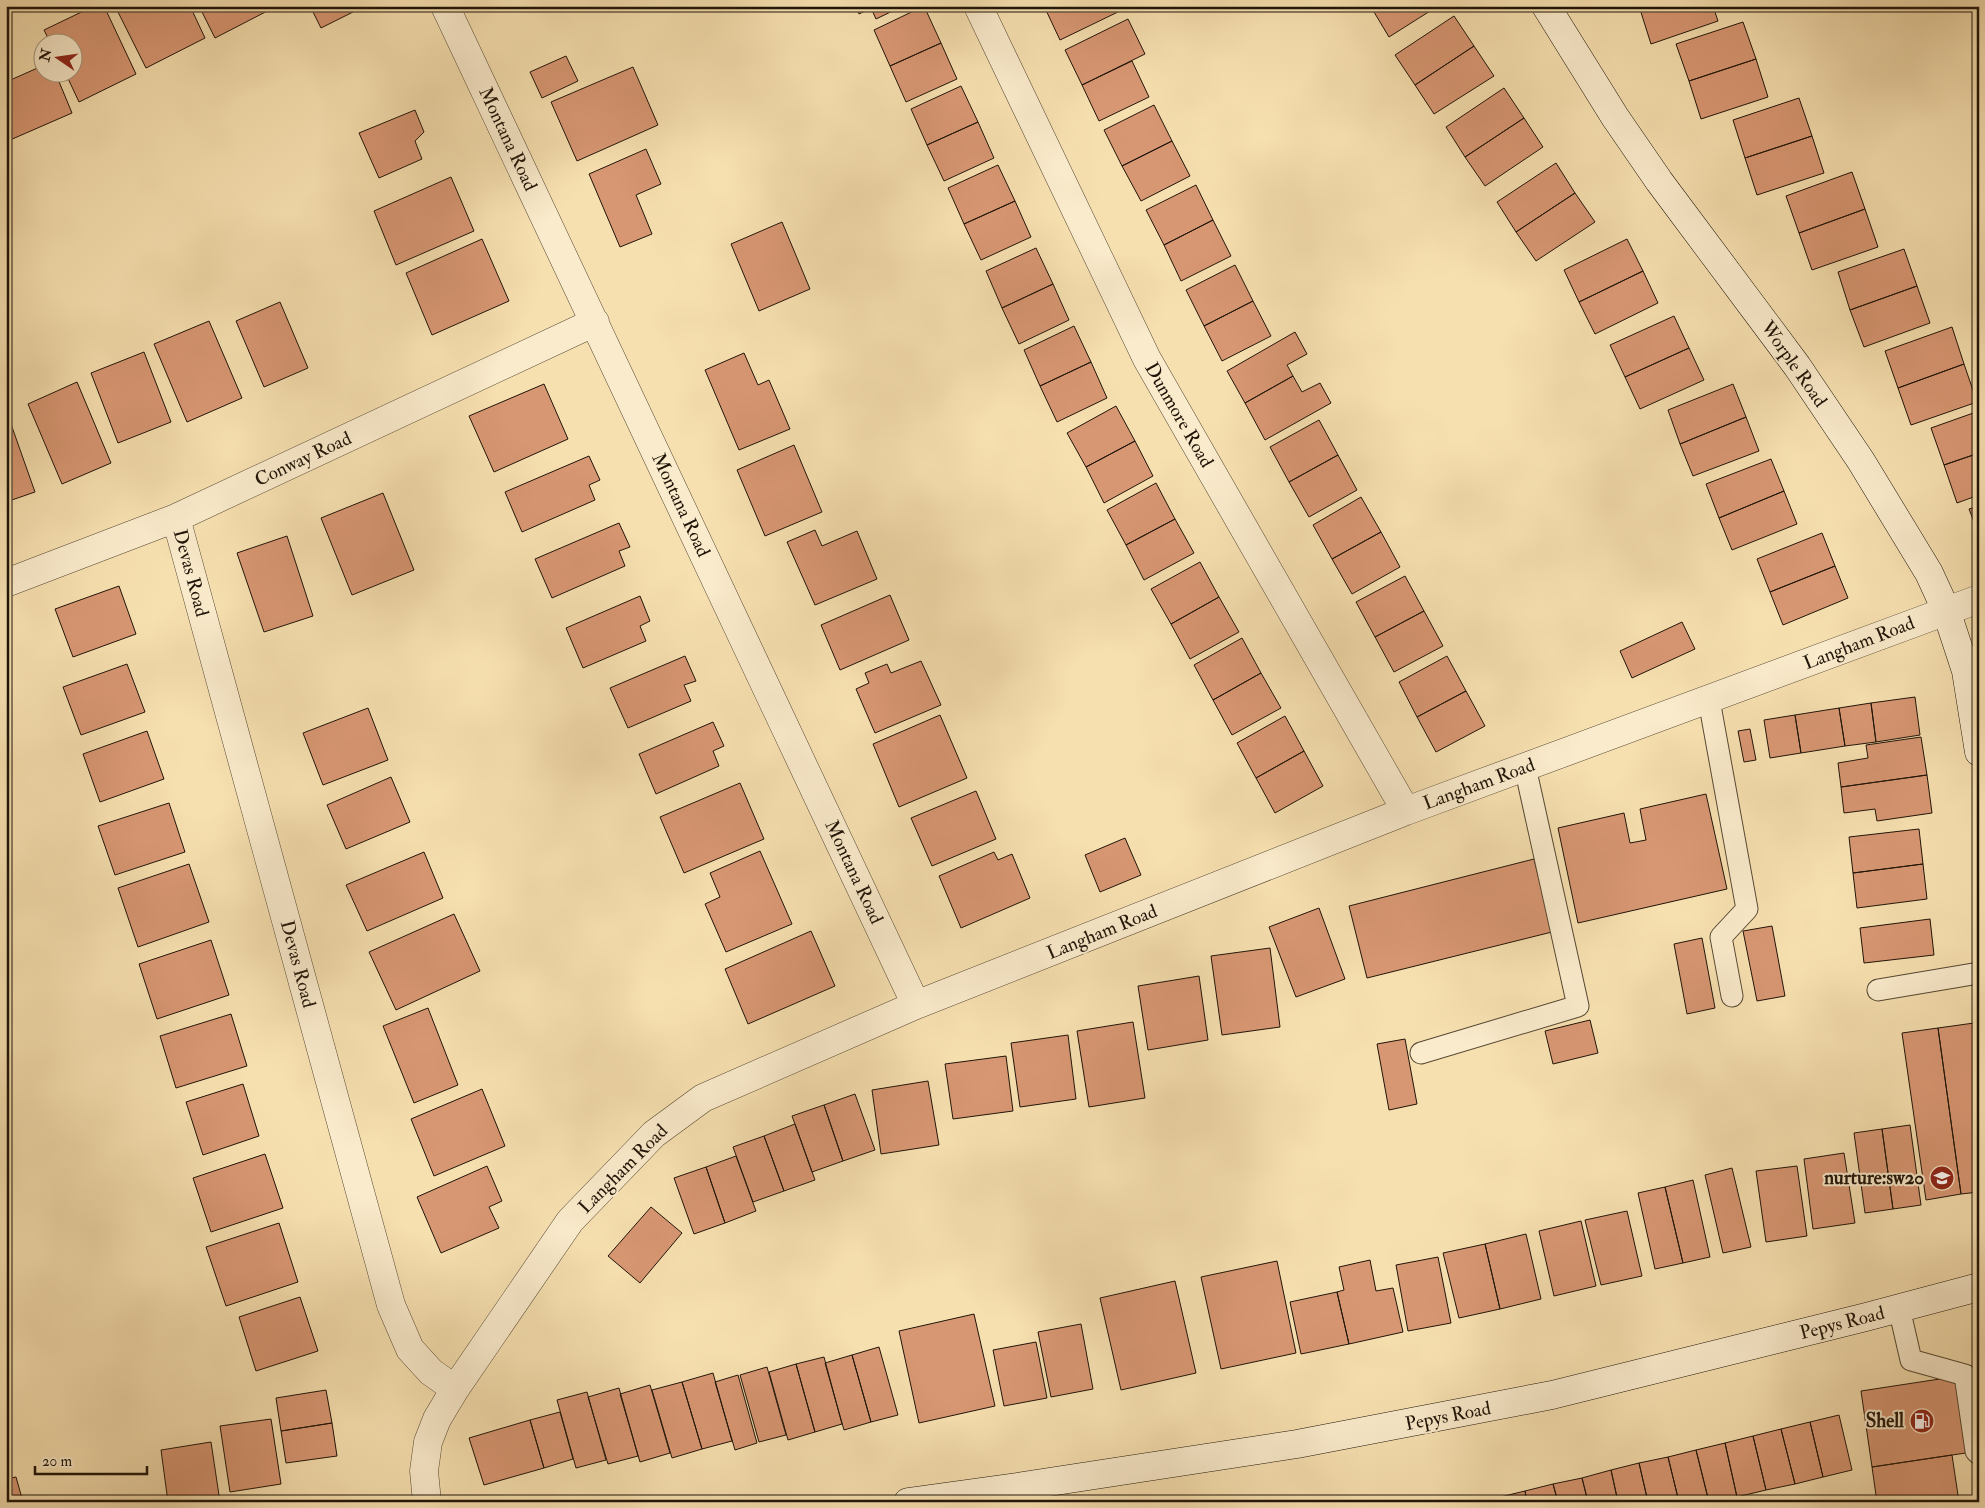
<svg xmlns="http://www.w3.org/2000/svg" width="1985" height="1508" font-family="'IM FELL Double Pica',serif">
  <rect width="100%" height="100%" fill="#f7e0b0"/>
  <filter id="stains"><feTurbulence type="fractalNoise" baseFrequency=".004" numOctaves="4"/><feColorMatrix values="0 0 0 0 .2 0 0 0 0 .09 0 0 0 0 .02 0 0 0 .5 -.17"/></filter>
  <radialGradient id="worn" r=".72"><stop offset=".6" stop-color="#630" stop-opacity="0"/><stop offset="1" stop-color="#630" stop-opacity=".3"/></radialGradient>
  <path fill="#d89773" stroke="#1f1408" d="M94 6H104L136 74 79 102 65 72H72V42H50L44 30Z
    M115 6H190L205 38 146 68Z
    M199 6H277L215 38Z
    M310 6H360L361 8 321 28Z
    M856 6H903L876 19 871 8 859 14Z
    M924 6 941 43 890 66 874 30Z
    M1044 6H1121L1122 10 1060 40Z
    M1372 6H1438L1389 37 1371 7Z
    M1639 6H1713L1718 21 1651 44Z
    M1454 16 1474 46 1415 85 1395 55Z
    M1128 19 1145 54 1082 85 1065 50Z
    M1743 22 1756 59 1689 81 1676 44Z
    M941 43 957 79 906 102 890 66Z
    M1474 46 1494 76 1434 114 1415 85Z
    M566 56 578 81 542 98 530 72Z
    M1756 59 1768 97 1701 119 1689 81Z
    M1132 61 1149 97 1099 121 1082 85Z
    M42 66V72H55L72 113 10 140 6 130V82Z
    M633 67 658 125 577 161 551 102Z
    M961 86 978 122 927 145 911 109Z
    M1504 88 1524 118 1465 157 1446 127Z
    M1799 98 1812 136 1745 158 1733 120Z
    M1154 105 1172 141 1122 166 1104 130Z
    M415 110 424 132 415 141 422 159 379 178 359 133Z
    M1524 118 1543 147 1485 186 1465 157Z
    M978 122 994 158 944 181 927 145Z
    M1812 136 1824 173 1757 195 1745 158Z
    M1172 141 1190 176 1141 201 1122 166Z
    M646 149 661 184 636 195 652 234 620 247 589 174Z
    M1556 163 1575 193 1516 232 1497 202Z
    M998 165 1015 201 964 224 948 188Z
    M1852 172 1865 209 1799 233 1786 196Z
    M451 177 474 231 396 265 374 211Z
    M1196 185 1213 220 1164 245 1146 210Z
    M1575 193 1595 222 1536 261 1516 232Z
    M1015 201 1031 237 981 260 964 224Z
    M1865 209 1878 247 1812 270 1799 233Z
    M1213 220 1231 256 1181 281 1164 245Z
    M782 222 810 289 759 311 731 244Z
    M482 239 509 301 432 335 406 273Z
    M1627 239 1643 271 1579 302 1564 270Z
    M1036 248 1053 284 1002 308 986 271Z
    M1904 249 1917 286 1850 310 1838 272Z
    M1235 265 1253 301 1204 326 1186 290Z
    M1643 271 1658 303 1595 334 1579 302Z
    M1053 284 1069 320 1019 344 1002 308Z
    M1917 286 1930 323 1864 347 1850 310Z
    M1253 301 1271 336 1222 361 1204 326Z
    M280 302 308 368 264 387 236 321Z
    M1674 316 1689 348 1625 377 1610 345Z
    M209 321 242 398 187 422 154 344Z
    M1074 326 1091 362 1040 386 1024 350Z
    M1952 327 1964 364 1898 388 1885 351Z
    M1295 332 1307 354 1287 365 1293 376 1245 403 1227 371Z
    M1689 348 1704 380 1640 409 1625 377Z
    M144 352 171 422 118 443 91 373Z
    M744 353 758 385 769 380 790 429 739 450 705 370Z
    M1091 362 1107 398 1057 422 1040 386Z
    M1964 364 1977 402 1911 425 1898 388Z
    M1293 376 1302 392 1320 383 1331 403 1265 440 1245 403Z
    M77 382 111 463 62 484 28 404Z
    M544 384 568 439 494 472 469 416Z
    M1733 384 1746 417 1680 444 1668 410Z
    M1116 406 1135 441 1086 467 1067 433Z
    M6 410 35 492 6 502Z
    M1979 411V453L1944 465 1931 428Z
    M1746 417 1759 451 1693 476 1680 444Z
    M1319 420 1338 455 1289 482 1270 447Z
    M1135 441 1153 476 1104 503 1086 467Z
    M794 445 822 512 765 536 737 470Z
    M1979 453V495L1957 503 1944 465Z
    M1338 455 1357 490 1309 517 1289 482Z
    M589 456 600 480 589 485 595 500 522 532 505 492Z
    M1771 459 1784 491 1719 518 1706 484Z
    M1156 483 1175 519 1126 545 1107 510Z
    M1784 491 1797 524 1732 550 1719 518Z
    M383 493 414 570 352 595 321 518Z
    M1361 497 1381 532 1332 559 1313 525Z
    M1979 506V535L1969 509Z
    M1175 519 1194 553 1144 580 1126 545Z
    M619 523 630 547 619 551 625 566 552 598 535 559Z
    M815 530 822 546 857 531 877 579 815 605 787 542Z
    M1381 532 1400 567 1352 594 1332 559Z
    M1822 533 1835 566 1770 592 1757 559Z
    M287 536 313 616 264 632 237 553Z
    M1200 562 1219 597 1171 624 1151 589Z
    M1835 566 1848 598 1783 625 1770 592Z
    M1405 576 1424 611 1375 637 1356 602Z
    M119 586 136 634 73 657 55 609Z
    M890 595 909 640 840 670 821 625Z
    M640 596 650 621 640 626 646 641 583 668 566 628Z
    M1219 597 1239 632 1190 659 1171 624Z
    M1424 611 1443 646 1394 672 1375 637Z
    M1682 622 1695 649 1632 678 1620 651Z
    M1242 638 1261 673 1213 700 1194 665Z
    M685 656 696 681 684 685 691 701 628 728 610 688Z
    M1447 656 1466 691 1417 717 1399 682Z
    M921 661 941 705 875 733 856 689 869 683 865 673 887 664 891 673Z
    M127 664 145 712 81 735 63 687Z
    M1261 673 1281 708 1232 735 1213 700Z
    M1466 691 1485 726 1436 752 1417 717Z
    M1915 697 1920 735 1876 742 1871 703Z
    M1871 703 1876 742 1845 746 1839 708Z
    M368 708 388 760 323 785 303 733Z
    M1839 708 1845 746 1801 753 1795 715Z
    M940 715 967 778 899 807 873 744Z
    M1795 715 1801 753 1770 758 1764 720Z
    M1285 716 1304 751 1256 778 1237 743Z
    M713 722 724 746 713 751 719 766 656 794 639 754Z
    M1750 729 1756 760 1744 762 1738 731Z
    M147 731 164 779 100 802 83 754Z
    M1921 737 1927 775 1841 787 1838 763 1868 758 1866 745Z
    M1304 751 1323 786 1275 813 1256 778Z
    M1927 775 1932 813 1877 821 1875 809 1844 813 1841 787Z
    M391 777 410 822 346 849 327 805Z
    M740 783 764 839 684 873 660 817Z
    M976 791 996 839 932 866 911 818Z
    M1706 794 1727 889 1578 923 1558 828 1624 813 1630 843 1646 840 1640 809Z
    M169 803 185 852 115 875 98 826Z
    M1919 829 1923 864 1853 873 1849 837Z
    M1125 838 1141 875 1100 892 1085 855Z
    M760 851 792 924 726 952 705 904 720 897 710 873Z
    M424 852 443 898 367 931 346 885Z
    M994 852 998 860 1012 854 1030 898 961 928 939 876Z
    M1534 859 1552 932 1367 978 1349 906Z
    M189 864 209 922 138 947 118 888Z
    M1923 864 1927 899 1857 908 1853 873Z
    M1319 908 1345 979 1296 997 1269 927Z
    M454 914 480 971 396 1010 369 952Z
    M1930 919 1934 955 1864 963 1860 928Z
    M1772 926 1785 996 1757 1001 1743 931Z
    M811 931 835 986 748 1024 725 969Z
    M1702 938 1715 1008 1687 1014 1674 944Z
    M211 940 229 995 157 1019 139 964Z
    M1270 948 1280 1027 1222 1035 1211 956Z
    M1199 976 1208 1040 1148 1050 1138 986Z
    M428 1008 458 1085 414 1103 383 1026Z
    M231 1014 247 1066 176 1088 160 1036Z
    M1590 1020 1598 1053 1553 1064 1545 1031Z
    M1133 1022 1145 1098 1089 1107 1077 1031Z
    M1974 1023 1979 1057V1192L1961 1194 1938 1028Z
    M1938 1028 1961 1194 1926 1200 1902 1033Z
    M1068 1035 1076 1099 1020 1107 1011 1043Z
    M1405 1039 1417 1104 1389 1110 1377 1044Z
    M1006 1056 1013 1111 953 1119 945 1064Z
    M928 1081 939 1145 881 1154 872 1090Z
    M243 1084 259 1136 203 1155 186 1102Z
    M482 1089 505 1146 434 1176 411 1119Z
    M855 1094 875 1150 843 1161 824 1105Z
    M824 1105 843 1161 812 1172 792 1116Z
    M795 1124 815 1180 784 1191 764 1136Z
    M1910 1125 1921 1205 1893 1209 1882 1129Z
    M1882 1129 1893 1209 1865 1213 1854 1133Z
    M764 1136 784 1191 753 1202 733 1147Z
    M1844 1153 1855 1223 1813 1229 1804 1159Z
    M265 1154 283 1208 211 1232 193 1178Z
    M736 1156 756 1211 725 1223 706 1167Z
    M487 1166 502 1201 489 1207 499 1228 441 1253 417 1197Z
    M1797 1166 1807 1236 1766 1242 1756 1171Z
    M706 1167 725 1223 694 1234 674 1178Z
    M1732 1168 1751 1247 1723 1253 1705 1175Z
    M1693 1180 1710 1257 1683 1263 1665 1187Z
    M1665 1187 1683 1263 1655 1269 1638 1193Z
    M651 1207 682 1233 640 1283 608 1256Z
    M1627 1211 1642 1276 1601 1285 1585 1220Z
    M1581 1221 1596 1286 1554 1296 1539 1231Z
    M279 1223 298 1282 226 1306 206 1247Z
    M1526 1234 1541 1299 1500 1309 1485 1244Z
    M1485 1244 1500 1309 1459 1318 1443 1253Z
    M1438 1257 1451 1323 1408 1331 1396 1265Z
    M1370 1260 1376 1291 1393 1288 1403 1332 1349 1344 1337 1292 1344 1290 1339 1267Z
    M1277 1261 1296 1353 1221 1369 1201 1277Z
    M1175 1281 1196 1373 1121 1390 1100 1298Z
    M1337 1292 1349 1344 1301 1354 1290 1302Z
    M300 1297 318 1351 256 1371 239 1317Z
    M974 1314 995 1406 919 1423 899 1331Z
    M1081 1324 1093 1389 1051 1397 1038 1332Z
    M1036 1342 1047 1398 1004 1406 993 1350Z
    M879 1347 898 1415 871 1422 852 1355Z
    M852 1355 871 1422 844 1430 825 1363Z
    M824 1357 842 1424 815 1432 796 1364Z
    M796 1364 815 1432 788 1440 769 1372Z
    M767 1367 786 1435 759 1442 740 1375Z
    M713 1373 732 1441 702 1449 682 1382Z
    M1979 1373V1451L1872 1467 1861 1391Z
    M738 1375 757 1443 735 1450 715 1382Z
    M682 1382 702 1449 672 1458 652 1390Z
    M650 1385 670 1453 640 1462 620 1394Z
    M619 1388 638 1456 608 1464 588 1397Z
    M326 1390 332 1423 281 1431 276 1398Z
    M587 1392 606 1460 576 1468 557 1400Z
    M560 1412 573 1459 544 1468 530 1420Z
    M1839 1415 1852 1470 1823 1477 1810 1422Z
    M271 1419 281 1484 230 1492 220 1426Z
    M530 1420 544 1468 484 1485 469 1438Z
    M1810 1422 1823 1477 1795 1484 1781 1429Z
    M332 1423 337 1456 286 1463 281 1431Z
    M1781 1429 1795 1484 1766 1490 1753 1436Z
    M1753 1436 1766 1490 1737 1497 1725 1443Z
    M211 1442 220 1502H168L161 1450Z
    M1725 1443 1737 1497 1719 1502H1709L1696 1450Z
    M1696 1450 1709 1502H1679L1668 1457Z
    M6 1452 10 1466 6 1468Z
    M1952 1455 1959 1502H1877L1872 1467Z
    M1668 1457 1679 1502H1648L1639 1463Z
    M1639 1463 1648 1502H1618L1611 1470Z
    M1611 1470 1618 1502H1588L1582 1478Z
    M16 1477 23 1502H6V1479Z
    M1582 1478 1588 1502H1558L1553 1484Z
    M1553 1484 1558 1502H1527L1525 1491Z
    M1525 1491 1527 1502H1497L1496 1498Z
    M1496 1498 1497 1502H1474Z"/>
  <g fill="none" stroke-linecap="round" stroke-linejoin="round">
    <defs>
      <path id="lane" d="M1709 700 1747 909 1721 937 1732 996
        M1878 990 1979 973
        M1421 1053 1578 1006 1525 767
        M1899 1308 1911 1360 1965 1375 1976 1451 1979 1454"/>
      <path id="street" d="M445 6 916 1005
        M978 6 1147 359 1406 811
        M176 518 391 1305 410 1349 431 1372 455 1389
        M6 583 176 518 595 322
        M427 1502 424 1471 428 1442 437 1419 455 1389 570 1221 654 1134 703 1098 916 1005 1406 811 1979 599"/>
      <path id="secondary" d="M1546 6 1615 117 1659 181 1797 366 1861 461 1929 573 1946 610 1966 671 1979 752
        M908 1502 1017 1487 1297 1444 1552 1395 1866 1317 1979 1287"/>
    </defs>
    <use href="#lane" stroke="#554732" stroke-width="23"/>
    <use href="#street" stroke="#554732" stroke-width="29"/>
    <use href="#secondary" stroke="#1f1408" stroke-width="29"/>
    <use href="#lane" stroke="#faebcc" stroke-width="21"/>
    <use href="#street" stroke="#faebcc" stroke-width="28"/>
    <use href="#secondary" stroke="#faebcc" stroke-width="28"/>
  </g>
  <defs>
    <symbol id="school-disc" viewBox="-11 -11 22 22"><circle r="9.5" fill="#8f2418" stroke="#faebcc"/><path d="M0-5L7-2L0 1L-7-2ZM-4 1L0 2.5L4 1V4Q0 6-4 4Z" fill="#fff"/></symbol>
    <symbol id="fuel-disc" viewBox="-11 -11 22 22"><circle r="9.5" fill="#8f2418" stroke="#faebcc"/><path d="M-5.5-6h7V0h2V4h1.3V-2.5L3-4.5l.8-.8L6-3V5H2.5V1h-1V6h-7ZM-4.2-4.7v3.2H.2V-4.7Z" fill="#fff"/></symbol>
  </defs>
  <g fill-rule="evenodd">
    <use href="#school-disc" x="1928" y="1164" width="28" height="28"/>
    <use href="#fuel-disc" x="1908" y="1407" width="28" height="28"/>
  </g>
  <g text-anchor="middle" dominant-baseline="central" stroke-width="4" stroke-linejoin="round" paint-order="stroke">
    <g font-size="19" fill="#1f1408" stroke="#faebcc">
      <text transform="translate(508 139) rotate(65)">Montana Road</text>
      <text transform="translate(1794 364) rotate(55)">Worple Road</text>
      <text transform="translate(1179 415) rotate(60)">Dunmore Road</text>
      <text transform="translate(303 459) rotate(-25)">Conway Road</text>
      <text transform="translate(681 505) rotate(65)">Montana Road</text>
      <text transform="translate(191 573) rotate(75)">Devas Road</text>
      <text transform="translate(1859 643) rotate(-21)">Langham Road</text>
      <text transform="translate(1479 784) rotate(-20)">Langham Road</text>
      <text transform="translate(854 872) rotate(65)">Montana Road</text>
      <text transform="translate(1102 932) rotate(-22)">Langham Road</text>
      <text transform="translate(298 964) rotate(75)">Devas Road</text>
      <text transform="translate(623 1169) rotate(-45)">Langham Road</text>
      <text transform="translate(1842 1323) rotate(-14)">Pepys Road</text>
      <text transform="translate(1448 1416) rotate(-11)">Pepys Road</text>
    </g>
    <g font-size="19" font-weight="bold" fill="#1f1408" stroke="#faebcc" text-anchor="end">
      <text x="1924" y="1178">nurture:sw20</text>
      <text x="1904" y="1421">Shell</text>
    </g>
  </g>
  <rect width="1985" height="1508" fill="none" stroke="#f7e0b0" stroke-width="25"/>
  <rect x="8" y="8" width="1970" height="1493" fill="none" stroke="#1f1408" stroke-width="2.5"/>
  <rect x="12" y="12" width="1960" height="1483" fill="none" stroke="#1f1408"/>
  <g transform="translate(58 58) rotate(283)"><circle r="24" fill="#faebcc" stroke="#a2957e"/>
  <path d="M0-4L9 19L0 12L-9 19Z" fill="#8f2418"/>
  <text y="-8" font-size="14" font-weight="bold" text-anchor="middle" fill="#1f1408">N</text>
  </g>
  <path d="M35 1466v8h112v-8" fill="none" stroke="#1f1408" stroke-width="2.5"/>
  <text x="42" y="1466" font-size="15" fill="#1f1408" stroke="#faebcc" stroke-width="4" paint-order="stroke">20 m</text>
  <rect width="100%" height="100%" filter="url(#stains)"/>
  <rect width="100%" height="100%" fill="url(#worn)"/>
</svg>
